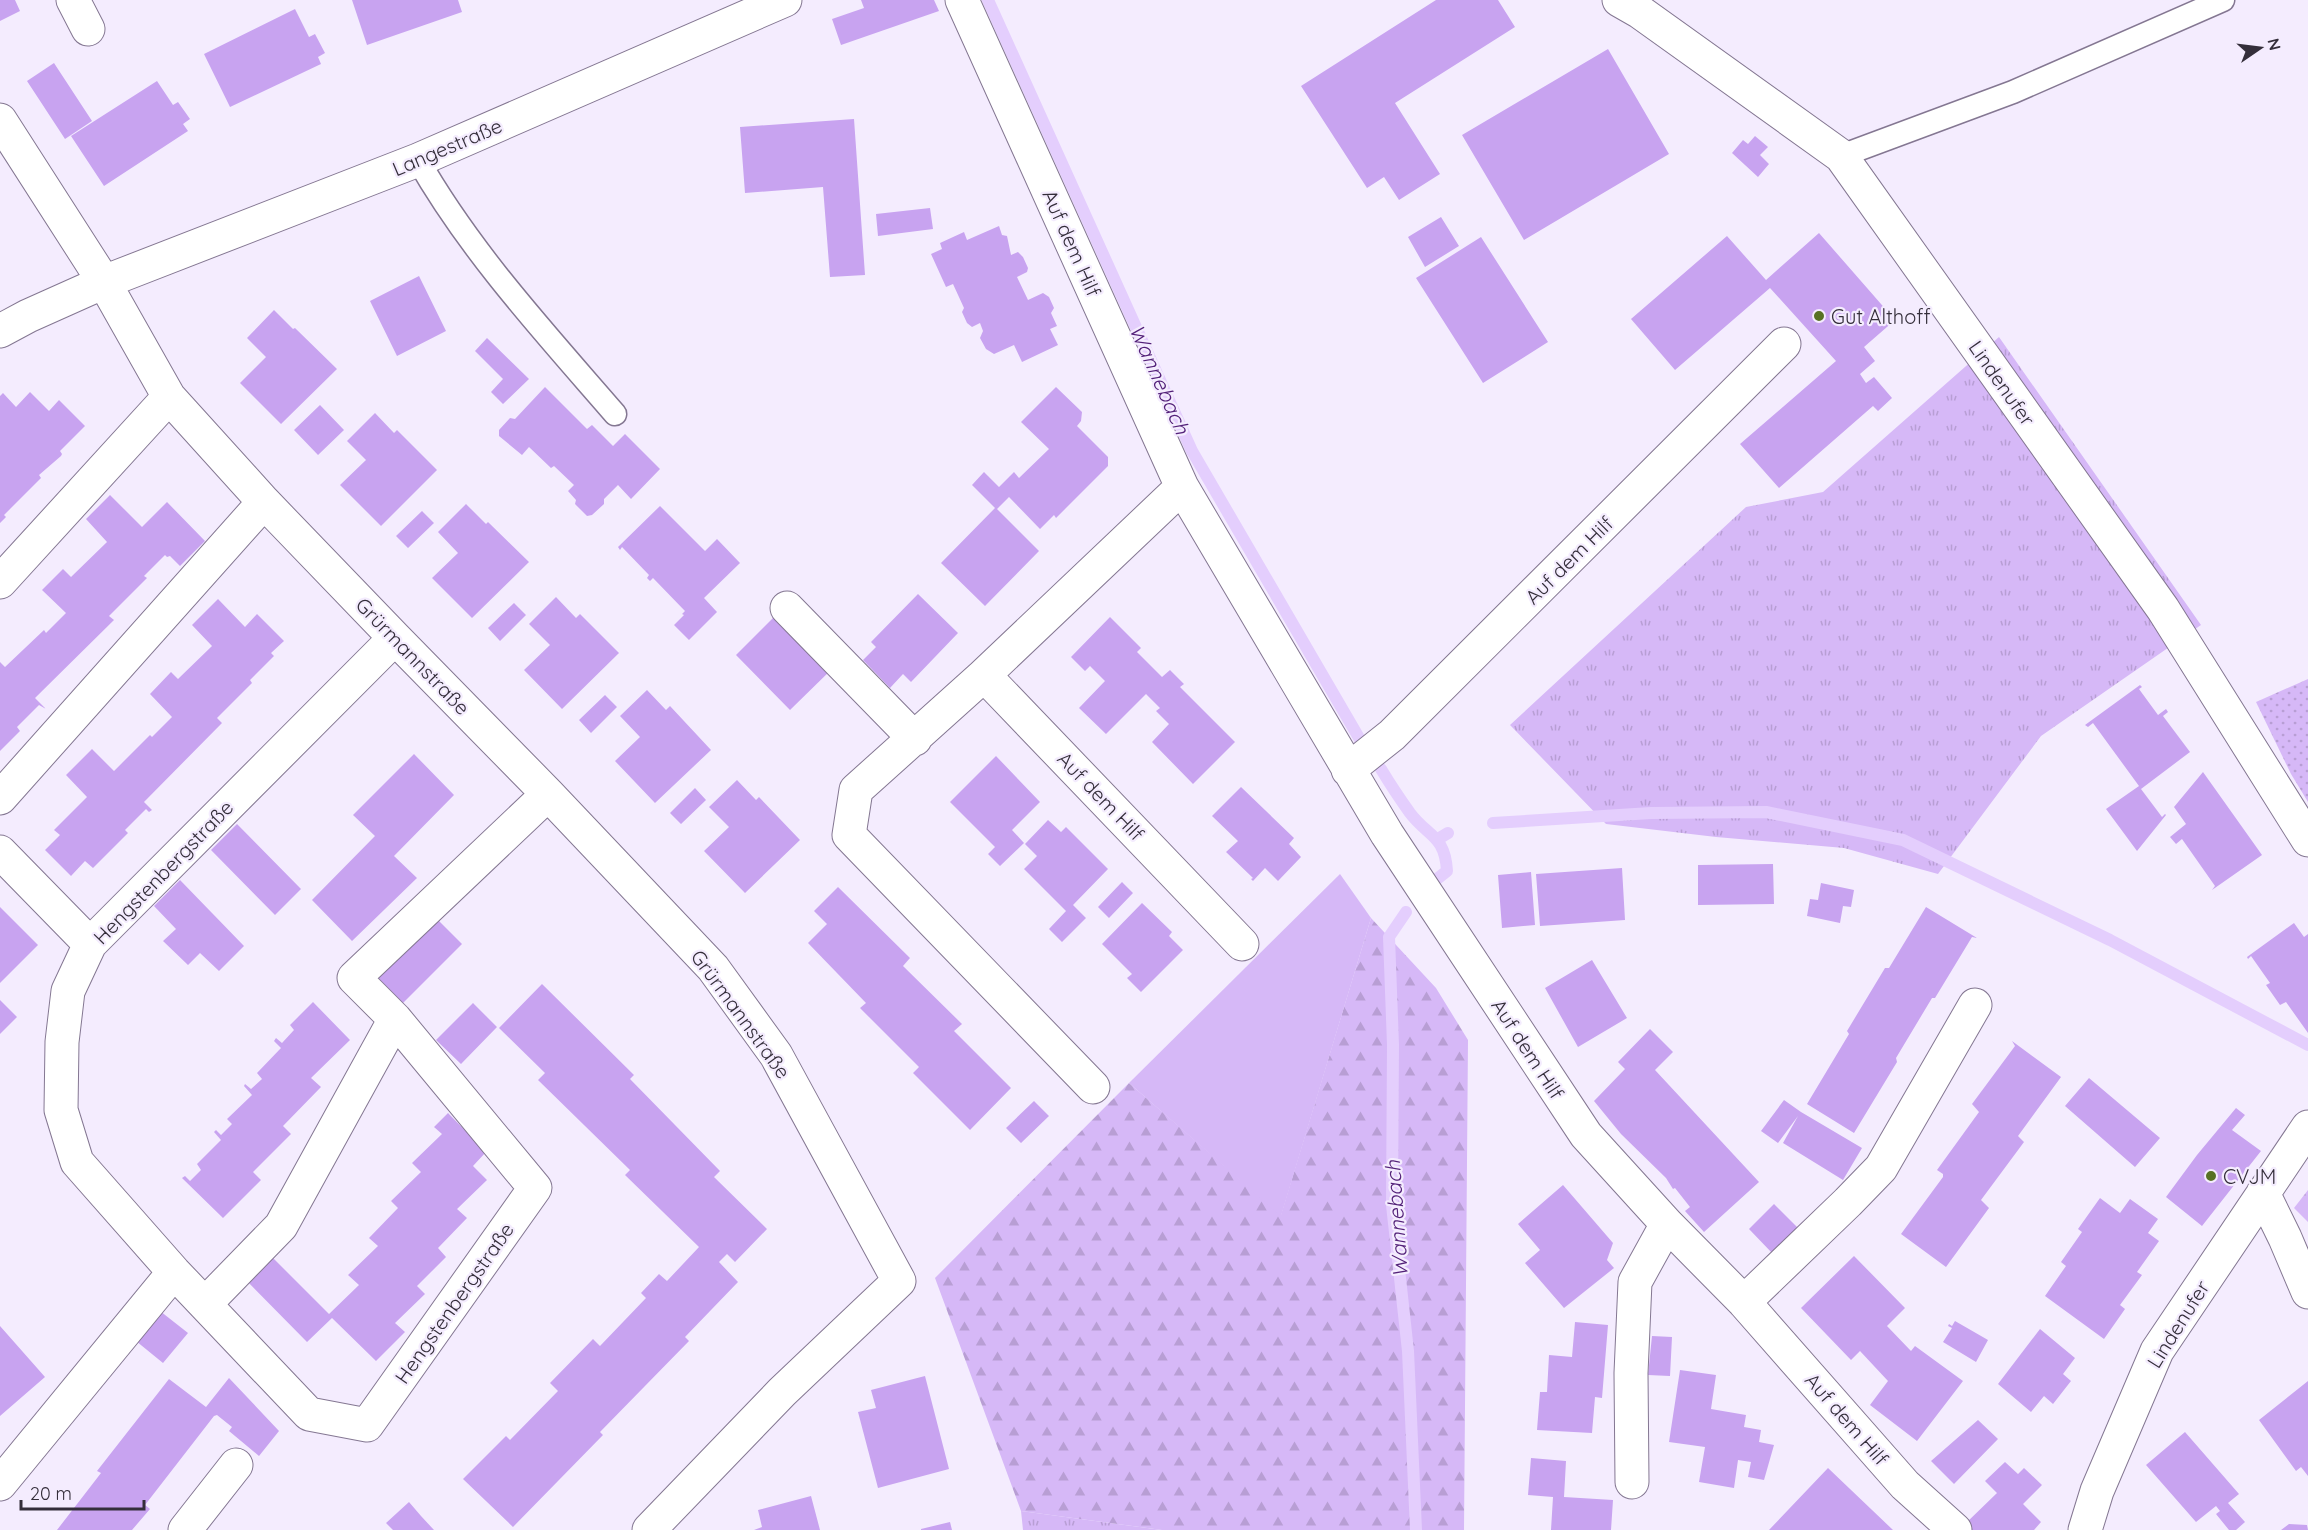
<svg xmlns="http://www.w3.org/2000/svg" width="2308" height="1530" font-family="Quicksand,sans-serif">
  <defs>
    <pattern id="grass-tufts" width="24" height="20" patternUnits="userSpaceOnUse" patternTransform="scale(1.5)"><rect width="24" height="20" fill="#d6b8f7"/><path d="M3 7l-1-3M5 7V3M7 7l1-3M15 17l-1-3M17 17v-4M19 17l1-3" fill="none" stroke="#b89ed4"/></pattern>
    <pattern id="forest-firs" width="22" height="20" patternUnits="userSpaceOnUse" patternTransform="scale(1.5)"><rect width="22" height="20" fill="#d6b8f7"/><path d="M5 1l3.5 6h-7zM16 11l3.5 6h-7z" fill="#b89ed4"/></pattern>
    <pattern id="garden-dots" width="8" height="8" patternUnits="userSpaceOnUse" patternTransform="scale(1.5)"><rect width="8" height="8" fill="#d6b8f7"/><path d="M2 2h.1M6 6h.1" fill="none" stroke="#b89ed4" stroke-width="1.8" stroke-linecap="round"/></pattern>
  </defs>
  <rect width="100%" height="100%" fill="#f4ecfe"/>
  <path fill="url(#grass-tufts)" d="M1999 337 2201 625 2041 736 1938 874 1844 848 1716 837 1606 824 1510 725 1746 507 1823 492Z
    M1021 1511 1162 1530H1023Z"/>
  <path fill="url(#forest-firs)" d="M1371 918 1436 988 1468 1040 1464 1530H1162L1021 1511 935 1278 1129 1083 1281 1215Z
    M2308 1190V1222L2294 1208Z"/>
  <path fill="#d6b8f7" d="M1340 874 1371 918 1281 1216 1129 1083Z"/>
  <path fill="url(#garden-dots)" d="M2308 679V802L2291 774 2256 702Z"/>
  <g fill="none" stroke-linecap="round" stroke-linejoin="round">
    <path stroke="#e4cefd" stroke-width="12" d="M988 0 1192 451 1362 743
      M1381 769C1390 784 1400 799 1410 813 1428 837 1445 835 1447 871L1437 879
      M1493 823 1651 813 1766 812 1903 840 2110 940 2308 1045
      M1438 839 1448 833
      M1406 912 1389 937 1393 1045 1392 1205 1408 1351 1416 1530"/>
  </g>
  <path fill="#c8a3f0" d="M0 0H15L20 11 0 21Z
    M352 0H458L462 12 367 45Z
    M861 0H934L939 11 841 45 832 19 864 8Z
    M1436 0H1498L1515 27 1395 103 1440 174 1399 200 1384 177 1367 188 1301 86Z
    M295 9 309 37 315 34 325 53 318 57 321 64 230 107 204 54Z
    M1608 49 1669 154 1524 240 1462 135Z
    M54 63 92 121 65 139 27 81Z
    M157 81 173 105 178 102 190 119 183 124 188 131 104 186 71 136Z
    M854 119 865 275 830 277 823 187 745 193 740 127Z
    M1755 136 1768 147 1760 155 1769 164 1758 177 1732 153 1743 140 1748 144Z
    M930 208 933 229 878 236 876 214Z
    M1441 217 1459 246 1425 267 1408 237Z
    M999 226 1002 235 1007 236 1011 255 1018 252 1023 257 1028 268 1027 272 1017 277 1028 300 1043 293 1049 297 1054 308 1051 313 1057 326 1050 329 1058 345 1022 362 1014 345 994 354 986 349 980 338 983 331 980 323 972 327 967 323 962 312 964 308 953 284 946 287 931 254 942 249 940 243 964 232 967 240Z
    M1819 233 1895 320 1864 347 1875 361 1860 374 1866 383 1874 377 1892 398 1878 411 1873 406 1779 488 1740 444 1836 361 1770 288 1675 370 1631 319 1727 236 1766 280Z
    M1481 237 1548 342 1483 383 1416 278Z
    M419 276 446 331 397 356 370 301Z
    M274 310 293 329 295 328 337 369 281 424 240 383 266 357 247 338Z
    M487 338 529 379 503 404 491 392 503 379 475 351Z
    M545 387 587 429 592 425 613 446 625 434 660 469 631 499 618 485 604 499V504L592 515 587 516 575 504 576 500 568 491 574 485 554 466 551 468 529 447 522 455 499 436V430L510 418 515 419Z
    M1056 387 1082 412 1081 421 1077 426 1108 457V466L1056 518 1054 515 1040 529 1009 497 997 509 1039 551 985 606 941 563 995 508 972 485 984 472 999 487 1014 472 1019 478 1049 449 1021 422Z
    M30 392 49 411 59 400 85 426 60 451 62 454 61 456 39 475 41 478 4 515 6 517 0 523V396L3 393 16 407Z
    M320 405 344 430 318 455 294 430Z
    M375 413 394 433 397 430 437 470 381 526 340 485 366 460 347 441Z
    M110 495 142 527 167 502 205 541 180 566 170 556 167 557 165 555 144 576 147 578 109 616 114 620 35 698 46 709 39 705 17 727 20 731 0 751V662L5 667 44 630 46 633 66 613 42 590 63 569 71 577 107 542 86 519Z
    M466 504 486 524 488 522 529 562 472 618 432 578 458 553 438 532Z
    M660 506 705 551 717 539 740 563 704 598 717 612 689 640 674 625 684 615 682 614 685 611 653 578 650 581 647 578 649 575 622 547 620 550 618 547Z
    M422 511 434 523 408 548 396 536Z
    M918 594 958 633 911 682 903 674 890 688 863 660 876 647 871 642Z
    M556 597 576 618 580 614 619 653 562 709 524 670 550 645 529 624Z
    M218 599 245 627 257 614 284 641 271 653 274 656 250 680 252 683 217 718 222 723 144 802 152 810 149 812 146 809 125 830 128 833 93 868 85 861 71 876 45 850 60 835 54 830 87 797 66 775 92 749 114 771 150 735 152 737 172 717 150 694 171 672 178 679 212 646 192 625Z
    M514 603 526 615 500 641 488 628Z
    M781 610 835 666 790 710 736 655Z
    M1110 617 1141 648 1137 652 1162 677 1170 670 1184 684 1180 687 1235 742 1193 784 1152 742 1169 724 1156 711 1160 708 1146 694 1106 734 1079 708 1105 681 1090 666 1085 671 1071 657Z
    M2140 685 2142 687 2139 689 2158 715 2166 709 2168 712 2163 716 2190 752 2141 789 2162 817 2165 814 2166 815 2137 851 2106 809 2139 786 2093 723 2088 727 2085 725Z
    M647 690 666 710 670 706 711 750 655 803 615 761 640 737 620 716Z
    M605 695 617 707 591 733 579 720Z
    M414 754 454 795 394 856 417 878 352 941 312 900 375 836 353 815Z
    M996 756 1040 802 1012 830 1024 843 1000 866 988 854 995 847 950 802Z
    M2203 772 2262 855 2212 890 2215 886 2182 839 2176 844 2170 837 2186 824 2174 807Z
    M737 780 756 800 759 797 800 840 745 893 704 851 729 827 709 807Z
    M1241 787 1294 838 1289 844 1301 857 1278 881 1265 868 1253 881 1251 879 1253 878 1226 852 1238 841 1212 816Z
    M695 788 706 800 681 824 670 813Z
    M1048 820 1061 832 1066 827 1108 869 1073 905 1086 918 1062 942 1049 929 1066 911 1024 869 1037 856 1025 844Z
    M237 824 301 889 275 915 211 850Z
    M1773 864 1774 904 1698 905V865Z
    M1622 868 1625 920 1540 926 1536 874Z
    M1531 872 1535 925 1502 928 1498 875Z
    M180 880 244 946 219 971 200 953 188 965 163 941 176 929 154 906Z
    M1122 882 1133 893 1109 918 1098 907Z
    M1821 883 1854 890 1851 907 1843 906 1840 923 1807 916 1810 899 1818 900Z
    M838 887 910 958 903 966 962 1024 954 1031 1011 1088 970 1130 913 1073 919 1067 860 1008 866 1003 808 943 827 924 814 911Z
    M1142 903 1172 932 1169 936 1183 950 1141 992 1127 978 1132 974 1102 944Z
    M0 907 38 945 0 983Z
    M1926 907 1977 938 1972 937 1935 998H1932L1896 1058 1897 1062 1854 1133 1807 1104 1849 1034 1847 1031 1885 968H1889Z
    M438 920 462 944 403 1003 378 978Z
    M2294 923 2304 937 2308 934V1033L2286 1002 2280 1005 2266 985 2270 983 2251 956 2248 959 2247 957Z
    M1592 960 1627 1018 1578 1047 1545 988Z
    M542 984 634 1075 630 1079 720 1171 714 1177 767 1229 735 1262 727 1254 719 1262 738 1282 685 1337 689 1341 600 1432 603 1435 513 1527 463 1479 506 1436 510 1440 558 1391 550 1383 593 1339 600 1346 646 1298 641 1293 659 1274 667 1281 699 1247 625 1175 630 1170 538 1080 545 1073 499 1028Z
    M0 1000 17 1017 0 1034Z
    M313 1002 350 1040 311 1078 321 1087 283 1126 291 1134 253 1172 261 1180 223 1218 182 1178 185 1176 190 1181 201 1170 197 1164 221 1140 214 1132 216 1130 221 1135 232 1124 227 1119 252 1095 244 1086 245 1084 251 1089 262 1079 257 1073 281 1048 274 1041 276 1038 282 1043 294 1030 290 1025Z
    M473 1003 497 1027 461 1064 436 1040Z
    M1650 1029 1673 1052 1655 1070 1759 1182 1704 1232 1685 1211 1690 1207 1675 1188 1673 1189 1666 1178 1621 1134 1594 1101 1625 1069 1618 1062Z
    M2012 1041 2061 1077 2018 1136 2024 1142 1981 1200 1989 1208 1946 1267 1901 1234 1943 1177V1174L1937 1170 1979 1112 1972 1104 2015 1046Z
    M2089 1078 2160 1138 2135 1167 2065 1106Z
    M1784 1100 1801 1112 1862 1148 1843 1180 1783 1143 1798 1116 1778 1143 1761 1131Z
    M1034 1101 1049 1116 1021 1143 1006 1128Z
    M2236 1108 2245 1115 2232 1130 2261 1151 2202 1226 2166 1197 2197 1155Z
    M448 1113 486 1152 473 1166 487 1180 457 1209 467 1218 438 1248 446 1257 417 1286 425 1294 395 1323 405 1332 376 1361 332 1318 307 1342 244 1278 268 1253 329 1314 359 1285 348 1275 378 1246 369 1238 398 1208 391 1201 421 1172 412 1163 442 1134 434 1127Z
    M1563 1185 1613 1243 1607 1260 1614 1268 1564 1308 1525 1263 1540 1250 1518 1224Z
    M2100 1198 2120 1213 2130 1199 2158 1219 2148 1233 2159 1241 2137 1272 2142 1275 2120 1305 2125 1309 2104 1339 2045 1296 2066 1266 2061 1262 2082 1232 2078 1229Z
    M1774 1204 1799 1229 1773 1254 1749 1229Z
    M1854 1256 1905 1308 1887 1326 1911 1351 1915 1346 1963 1381 1917 1441 1870 1405 1888 1381 1860 1351 1851 1360 1801 1308Z
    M160 1311 188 1333 163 1363 136 1341Z
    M1955 1321 1988 1340 1976 1362 1943 1342 1952 1328 1948 1326 1949 1324 1952 1326Z
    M1575 1322 1608 1325 1602 1398 1595 1397 1592 1433 1537 1430 1540 1392H1547L1549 1355 1572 1357Z
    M0 1326 45 1377 0 1416Z
    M2040 1329 2075 1358 2063 1374 2071 1381 2053 1404 2044 1396 2031 1412 1998 1384Z
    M1652 1336 1672 1337 1670 1376 1648 1375Z
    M1680 1370 1716 1375 1711 1409 1746 1415 1744 1427 1761 1430 1759 1442 1774 1445 1764 1480 1748 1477 1751 1462 1738 1460 1734 1488 1699 1482 1705 1447 1669 1442Z
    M925 1376 949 1469 878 1488 858 1412 876 1408 871 1390Z
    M229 1378 279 1431 259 1456 229 1431 232 1427 217 1415 214 1416 145 1505 150 1509 132 1530H57L101 1473 97 1471 169 1379 206 1407Z
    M2308 1381V1476L2301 1467 2296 1471 2259 1420Z
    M1978 1420 1998 1439 1954 1484 1931 1461Z
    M2185 1432 2239 1494 2228 1503 2245 1522 2236 1530H2229L2216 1514 2220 1511 2216 1506 2196 1522 2146 1465Z
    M1531 1458 1566 1461 1564 1497 1613 1500 1611 1530H1551L1553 1497 1528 1495Z
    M2005 1462 2018 1474 2024 1468 2042 1485 2023 1504 2041 1522 2034 1530H1971L1965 1524 1997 1493 1985 1481Z
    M1828 1468 1893 1530H1769Z
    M811 1496 820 1530H754L762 1527 758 1510Z
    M409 1502 421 1516 434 1530H393L386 1523Z
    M950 1522 952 1530H921V1529Z
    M2289 1524 2307 1525 2308 1530H2281Z"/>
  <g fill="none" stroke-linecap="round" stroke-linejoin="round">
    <defs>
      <path id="service" d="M1841 156 2013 92 2223 0
        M418 160C471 253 545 333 615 414"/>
      <path id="minor" d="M73 0 88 29
        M962 0 1182 487 1387 834 1586 1135 1667 1224 1744 1302 1905 1485 1955 1530
        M1619 0 1640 12 1841 156 2163 609 2308 840
        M0 120 104 282 169 397 264 502 395 638 548 794 713 968 776 1055 899 1281 782 1392 649 1530
        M0 331 28 316 104 282 418 160 785 0
        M0 582 169 397
        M787 608 915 739
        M395 638 90 944 68 991 62 1042 61 1110 77 1162 174 1272 309 1414 367 1425 535 1188 395 1019 354 978 548 794
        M984 675 1242 944
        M1348 770 1392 735 1784 344
        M0 798 264 502
        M0 852 90 944
        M1093 1087 849 835 856 790 984 675 1182 487
        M2263 1193 2285 1238 2308 1292
        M1744 1302 1848 1202 1881 1168 1975 1005
        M205 1304 281 1226 395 1019
        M1632 1482 1631 1373 1635 1282 1667 1224
        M0 1484 174 1272
        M185 1530 236 1465
        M2085 1530 2097 1491 2157 1351 2308 1127"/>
    </defs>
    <use href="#service" stroke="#847792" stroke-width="25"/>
    <use href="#minor" stroke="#847792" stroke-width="35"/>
    <use href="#service" stroke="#fff" stroke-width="22"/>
    <use href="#minor" stroke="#fff" stroke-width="33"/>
  </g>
  <g fill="#577124" stroke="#f4ecfe" stroke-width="2">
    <circle cx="1819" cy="316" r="6"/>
    <circle cx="2211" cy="1176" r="6"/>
  </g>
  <g text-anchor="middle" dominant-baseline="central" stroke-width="4.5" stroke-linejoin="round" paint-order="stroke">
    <g font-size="20" fill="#342e3a" stroke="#f4ecfe">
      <text transform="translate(447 147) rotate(-23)">Langestraße</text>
      <text transform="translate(1072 243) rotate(66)">Auf dem Hilf</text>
      <text transform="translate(2002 383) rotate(55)">Lindenufer</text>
      <text transform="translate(1569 560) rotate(-45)">Auf dem Hilf</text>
      <text transform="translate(413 656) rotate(46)">Grürmannstraße</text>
      <text transform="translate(1101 796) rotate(46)">Auf dem Hilf</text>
      <text transform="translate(163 872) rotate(-46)">Hengstenbergstraße</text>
      <text transform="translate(741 1014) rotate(54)">Grürmannstraße</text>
      <text transform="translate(1528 1049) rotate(57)">Auf dem Hilf</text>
      <text transform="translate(454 1303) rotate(-55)">Hengstenbergstraße</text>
      <text transform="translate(2178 1324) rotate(-58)">Lindenufer</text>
      <text transform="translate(1847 1419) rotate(49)">Auf dem Hilf</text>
    </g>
    <g font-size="20" fill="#342e3a" stroke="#f4ecfe" text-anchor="start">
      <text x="1831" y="316">Gut Althoff</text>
      <text x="2223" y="1176">CVJM</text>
    </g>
    <g font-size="21" font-style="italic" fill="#532179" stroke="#f4ecfe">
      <text transform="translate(1160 379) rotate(66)">Wannebach</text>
      <text transform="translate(1396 1219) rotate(-94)">Wannebach</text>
    </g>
  </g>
  <g transform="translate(2260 48) rotate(76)" stroke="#f4ecfe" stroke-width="4.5" paint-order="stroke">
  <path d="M0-4.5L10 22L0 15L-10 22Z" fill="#342e3a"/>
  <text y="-9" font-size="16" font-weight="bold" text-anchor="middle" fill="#342e3a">N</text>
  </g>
  <path d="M21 1500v9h123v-9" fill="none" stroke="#342e3a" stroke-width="3"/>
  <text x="30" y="1500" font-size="18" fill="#342e3a" stroke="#f4ecfe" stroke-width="4.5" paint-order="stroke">20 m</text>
</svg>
